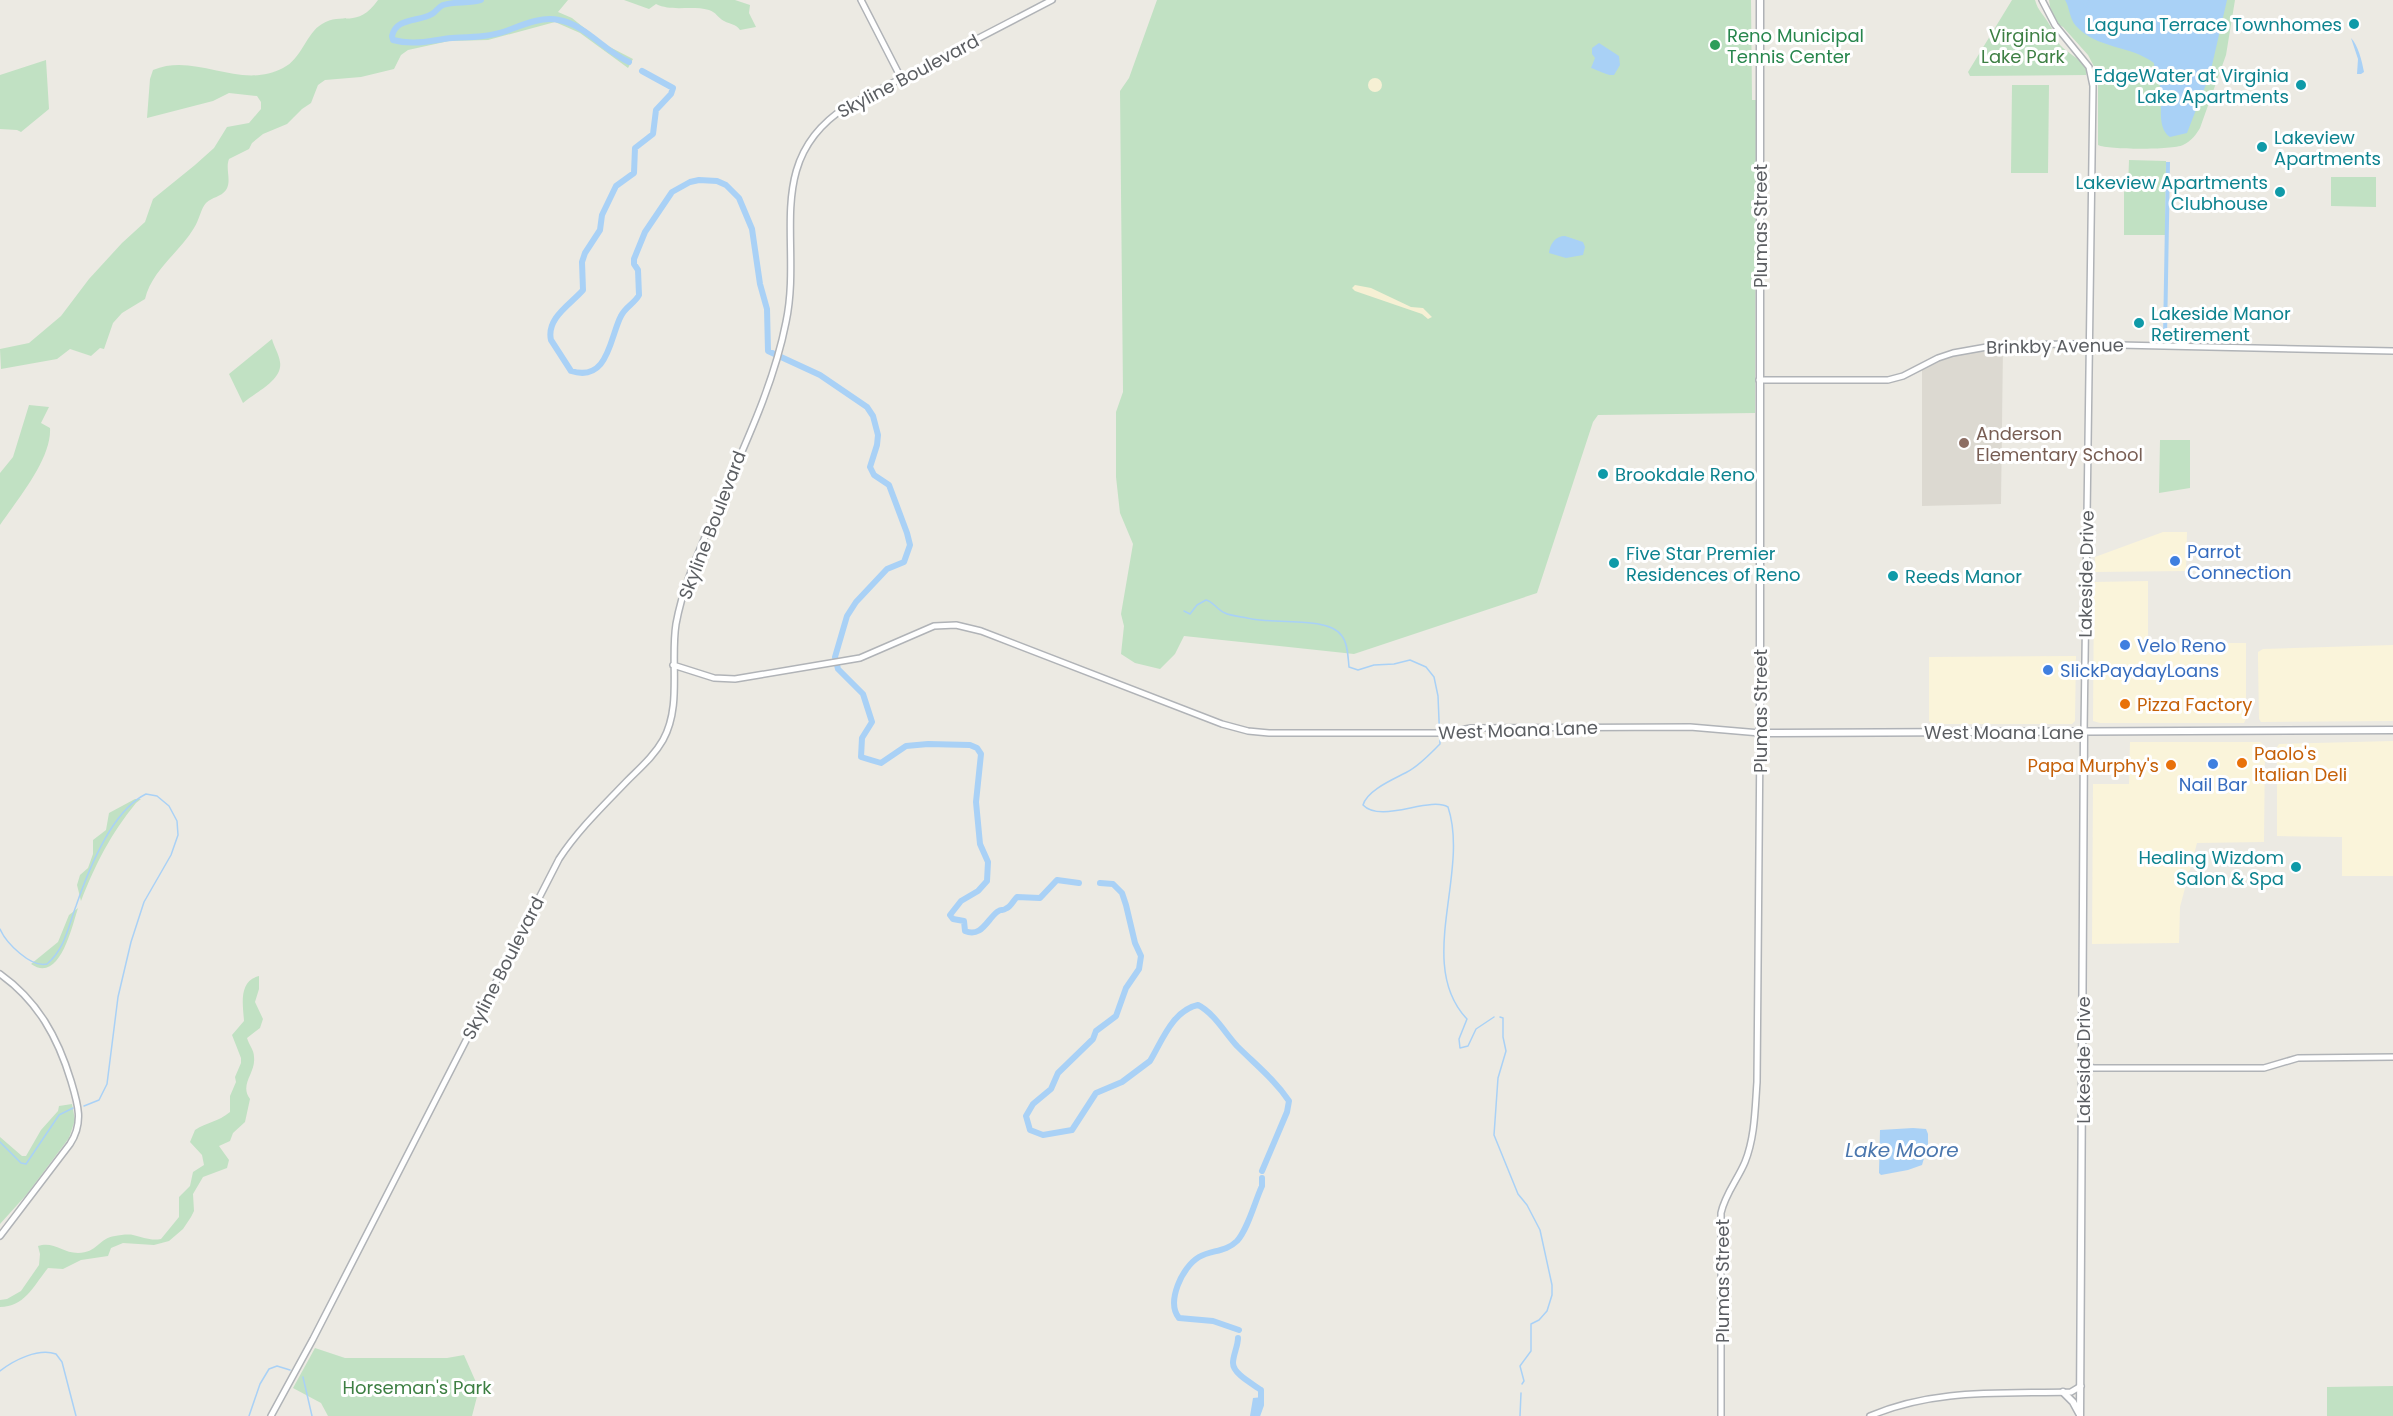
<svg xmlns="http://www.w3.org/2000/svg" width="2393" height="1416" font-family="Poppins,sans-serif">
  <rect width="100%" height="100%" fill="#eceae3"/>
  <path fill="#faf4da" d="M2163 532H2187L2186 571 2095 572V557Z
    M2148 581V643H2246V719L2244 723H2100L2093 721 2094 582Z
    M2393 645V721L2261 722 2259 719 2258 659V652L2263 649Z
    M2076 656 2075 721 2072 724H1932L1929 721V657Z
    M2393 741V876H2342V837L2277 836V747L2279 744Z
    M2130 742H2260L2265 746 2264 842 2197 843 2180 907 2179 943 2092 944 2093 784H2129Z"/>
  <path fill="#dcd9d1" d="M2003 346 2001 504 1922 506V366L1938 358Z"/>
  <path fill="#c1e1c3" d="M378 0H568L558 12 572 18 604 44 633 59 628 68 580 33 555 22 488 40 449 41 408 50 401 55 394 69 361 77 325 80 318 85 311 103 302 109 287 124 263 134 252 143 249 149 229 159C225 169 232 181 226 190 221 197 212 197 206 203 201 208 199 221 194 228 179 253 152 270 145 299L122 313 113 323 104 349 100 348 91 356 70 349 57 359 1 369 0 349 29 343 61 316 89 279 122 243 145 222 153 199 195 165 214 148 227 127 249 123 261 109V102L257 96 229 93 213 101 147 118 150 79 153 70C197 52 239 91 283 68 302 59 306 33 322 24 342 11 357 30 378 0Z
    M624 0H735L750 5 749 13 756 27 740 30C735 23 731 25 724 21 718 18 716 12 709 10 691 5 672 12 656 4L649 9Z
    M1157 0H1751L1752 100H1756L1755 413 1598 415 1593 422 1537 593 1354 654 1184 636 1175 654 1160 669 1135 663 1121 654 1124 626 1121 614 1133 544 1120 513 1116 477V412L1123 392 1120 91 1129 78Z
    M2012 0H2035C2038 11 2044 15 2049 24 2055 32 2055 41 2063 48 2072 56 2082 59 2087 71L2086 75 1970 76 1968 72Z
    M2049 0H2235L2226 55 2200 128C2196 135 2191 141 2183 145 2172 150 2109 150 2098 145V74L2088 55 2063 27 2059 25 2051 12Z
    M46 60 49 109 21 132 17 130 0 129V75Z
    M2012 85H2049L2048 173H2011Z
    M2129 160 2166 161 2165 235H2124V192L2128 189Z
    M2331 177H2376V207L2331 206Z
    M272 339C274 347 279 354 280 362 283 380 256 392 243 403L229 374Z
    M29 405 49 407 41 423 50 428C52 459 17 500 0 525V473L13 457Z
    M2160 440H2190V488L2159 493Z
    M135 799H141L136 803C110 835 96 863 81 901L77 885 80 875 88 868 93 854V840L106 830 109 813Z
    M78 908C72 926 60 984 31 964L58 942 69 915Z
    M259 976V989L255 1002 263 1019 260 1028 247 1038C249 1045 254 1050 254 1057 256 1073 239 1084 250 1099L245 1122 233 1133 230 1141 219 1146 229 1160 227 1168 203 1177 193 1194 194 1211 191 1217 183 1229 169 1241 154 1245 123 1243 111 1248 108 1256 81 1260 63 1269 48 1268C34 1285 25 1307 0 1307V1300L7 1299 21 1291 39 1265 40 1254 38 1246C54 1241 62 1253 78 1253 97 1253 99 1238 115 1236 120 1235 129 1234 133 1235 143 1237 150 1241 161 1239L179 1217V1197L190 1186 193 1172 204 1165 202 1155 190 1142 195 1130C207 1122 218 1122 230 1112V1096L236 1082 235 1077 241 1063V1058L232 1035 244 1021C243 1005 238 981 259 976Z
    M72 1104 75 1120 69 1138 27 1194 0 1224V1137L22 1156H26L41 1130 58 1111 59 1106Z
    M315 1348 345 1358H447L464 1355 479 1389 472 1416H328L321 1403 293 1388Z
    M2393 1386V1416H2327V1387Z"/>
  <path fill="#f6f0d4" d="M1368 85a7 7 0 1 1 14 0a7 7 0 1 1-14 0Z
    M1355 285 1371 288 1411 307 1423 308 1432 317 1428 319 1422 314 1355 291 1352 288Z"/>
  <path fill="#a9d1f6" d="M2065 0H2227L2210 74 2187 133 2170 137C2155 127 2164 101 2160 86 2158 78 2154 72 2154 63 2130 45 2097 49 2076 26 2069 18 2070 8 2065 0Z
    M2351 38C2358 45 2362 61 2364 72L2361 74H2357L2358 59Z
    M1599 43 1619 56 1620 65 1614 75C1607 76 1598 70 1591 68L1595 58 1592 54V48Z
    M2166 162H2170L2167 338H2163Z
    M1565 236 1583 242 1585 247 1583 255 1566 258 1549 253C1550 244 1555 236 1565 236Z
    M1913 1128 1926 1129 1928 1134V1145L1922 1165 1908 1170 1881 1175 1879 1173 1880 1130Z
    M1263 1397 1261 1412 1258 1416H1250L1253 1398Z"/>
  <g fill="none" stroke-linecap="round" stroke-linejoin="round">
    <path stroke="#a9d1f6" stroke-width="1.5" d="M1184 611 1190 614 1197 605 1206 600C1214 602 1217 610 1225 613 1230 616 1245 617 1252 619 1274 624 1329 616 1342 636 1348 644 1348 657 1349 667L1358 670 1374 665 1394 664 1410 660 1426 667 1434 677 1438 696 1440 744C1430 754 1419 766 1407 772 1394 779 1367 790 1363 805 1381 824 1429 796 1448 807 1470 873 1415 964 1467 1019L1459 1039 1460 1048 1468 1046 1476 1029 1494 1017
      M0 929C6 943 31 968 47 964 65 949 68 927 76 906 88 871 111 811 146 794L157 796 169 806 177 821 178 835 171 855 144 902 131 942 118 997 107 1084 99 1100 84 1106
      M1500 1017 1503 1018V1037L1506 1051 1498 1078 1494 1135 1518 1194 1527 1205 1540 1230 1552 1285V1295L1547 1311 1539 1320 1531 1324V1351L1520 1366 1524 1381 1522 1384
      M0 1142 21 1163 26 1164 59 1115 73 1108
      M0 1371C14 1360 38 1348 56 1354L62 1362 76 1416
      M303 1377 312 1416
      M249 1416 260 1384 269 1369 277 1366 290 1370
      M1520 1416 1521 1393"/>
    <path stroke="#a9d1f6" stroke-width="6" d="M481 0C469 4 455 1 443 5 438 7 436 12 432 14 419 22 396 17 392 36L393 40C414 46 431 40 452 38 470 37 489 37 506 31 522 25 542 16 559 20 586 25 604 51 629 62
      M642 71 673 88 671 94 656 110 653 134 635 148 634 173 616 186 602 215 600 230 585 253 582 262 583 290C571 304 546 318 551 340L571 371C609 383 610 336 621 316 625 307 635 303 639 295L638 270 634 264V259L645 232 672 192 690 182 699 180 717 181 726 185 739 198 752 229 760 284 767 309 768 351 820 375 867 407 873 416 878 435 877 445 870 467 874 475 889 485 907 533 910 545 904 562 887 569 856 602 847 616 835 657 838 669 863 694 872 722 862 738 861 757 881 763 906 746 928 744 970 745 977 748 981 754 976 802 980 844 988 862 987 881 978 891 961 901 950 915 953 919 964 921 965 931C981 938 987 920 997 912 1005 907 999 913 1007 908 1011 906 1013 901 1017 897L1040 898 1057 880 1079 883
      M1100 883 1113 884 1122 893 1126 905 1135 943 1141 956 1139 969 1126 988 1116 1016 1096 1031 1093 1039 1058 1073 1051 1089 1033 1104 1026 1116 1030 1130 1043 1135 1072 1130 1096 1093 1122 1082 1150 1061C1162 1041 1173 1010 1198 1005 1214 1013 1225 1033 1237 1046 1255 1064 1274 1079 1289 1101L1287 1112 1262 1171
      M1239 1330 1213 1321 1179 1318C1166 1302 1182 1267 1199 1257 1211 1250 1226 1252 1237 1241 1248 1229 1255 1201 1262 1186V1178
      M1238 1338C1238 1346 1233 1355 1233 1363 1233 1374 1253 1384 1261 1390V1405L1257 1416"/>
    <defs>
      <path id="tertiary" d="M861 0 901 78
        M2042 0 2055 25 2089 67 2093 86 2084 732
        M1759 380H1888L1903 376 1938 358 1953 353 1998 345 2074 344 2393 351
        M673 665 714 678 735 679 860 658 934 626 956 625 981 631 1222 724 1248 731 1269 733H1444L1471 728 1690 727 1760 733 1757 1082C1755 1109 1755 1137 1745 1162 1738 1179 1725 1194 1721 1213V1416
        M0 974C38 1001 58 1038 71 1081 78 1104 84 1123 70 1144L0 1236
        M2083 1066 2094 1068H2264L2298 1058 2393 1057
        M271 1416 313 1339 559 859C578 830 603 806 627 781 640 768 654 756 663 740 682 706 670 662 676 624 682 591 695 560 708 530 736 462 772 394 786 322 803 242 762 161 846 107L1052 0
        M1870 1416C1935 1388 2002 1394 2071 1392L2081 1386"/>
      <path id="secondary" d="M1760 0V733L2393 730
        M2063 1392 2073 1402 2079 1413
        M2080 1416 2084 732"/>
    </defs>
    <use href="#tertiary" stroke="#b0b3b7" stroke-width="8"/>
    <use href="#secondary" stroke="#afb2b7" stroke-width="9"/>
    <use href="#tertiary" stroke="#fff" stroke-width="5"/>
    <use href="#secondary" stroke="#fff" stroke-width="6"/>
  </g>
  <g fill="#0f9aa8" stroke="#fff" stroke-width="2">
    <circle cx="2354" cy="24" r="6"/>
    <circle cx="2301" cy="85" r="6"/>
    <circle cx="2262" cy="147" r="6"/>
    <circle cx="2280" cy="192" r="6"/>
    <circle cx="2139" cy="323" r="6"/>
    <circle cx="1603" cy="474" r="6"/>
    <circle cx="1614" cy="563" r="6"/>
    <circle cx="1893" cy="576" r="6"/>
    <circle cx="2296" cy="867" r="6"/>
  </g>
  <circle fill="#2e9e5b" stroke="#fff" stroke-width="2" cx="1715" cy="45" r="6"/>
  <circle fill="#8d6e63" stroke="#fff" stroke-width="2" cx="1964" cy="443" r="6"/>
  <g fill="#3f7fe0" stroke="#fff" stroke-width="2">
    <circle cx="2175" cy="561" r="6"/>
    <circle cx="2125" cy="645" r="6"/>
    <circle cx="2048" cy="670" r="6"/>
    <circle cx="2213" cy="764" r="6"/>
  </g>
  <g fill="#e8710a" stroke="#fff" stroke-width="2">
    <circle cx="2125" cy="704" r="6"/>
    <circle cx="2242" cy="763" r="6"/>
    <circle cx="2171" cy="765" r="6"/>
  </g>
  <g text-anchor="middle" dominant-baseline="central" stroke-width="6" stroke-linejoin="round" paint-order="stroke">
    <g font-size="18" fill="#0d838f" stroke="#fff" text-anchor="start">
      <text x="2342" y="24" text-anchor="end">Laguna Terrace Townhomes</text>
      <text x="2289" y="75" text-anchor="end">EdgeWater at Virginia<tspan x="2289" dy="21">Lake Apartments</tspan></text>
      <text x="2274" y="137">Lakeview<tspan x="2274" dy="21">Apartments</tspan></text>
      <text x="2268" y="182" text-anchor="end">Lakeview Apartments<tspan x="2268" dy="21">Clubhouse</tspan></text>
      <text x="2151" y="313">Lakeside Manor<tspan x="2151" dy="21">Retirement</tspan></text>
      <text x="1615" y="474">Brookdale Reno</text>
      <text x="1626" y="553">Five Star Premier<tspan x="1626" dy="21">Residences of Reno</tspan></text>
      <text x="1905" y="576">Reeds Manor</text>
      <text x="2284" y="857" text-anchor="end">Healing Wizdom<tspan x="2284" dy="21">Salon &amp; Spa</tspan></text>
    </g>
    <g font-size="18" fill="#27864d" stroke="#fff" text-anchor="start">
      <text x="1727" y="35">Reno Municipal<tspan x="1727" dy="21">Tennis Center</tspan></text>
    </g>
    <g font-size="18" fill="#3d7f43" stroke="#fff">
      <text x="2023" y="35">Virginia<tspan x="2023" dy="21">Lake Park</tspan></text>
      <text x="417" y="1387">Horseman's Park</text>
    </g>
    <g font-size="18" fill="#5b5e62" stroke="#fff">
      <text transform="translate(908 76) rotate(-28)">Skyline Boulevard</text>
      <text transform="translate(1760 226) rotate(-90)">Plumas Street</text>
      <text transform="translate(2055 346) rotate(-1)">Brinkby Avenue</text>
      <text transform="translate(712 525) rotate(-69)">Skyline Boulevard</text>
      <text transform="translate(2086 574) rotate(-89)">Lakeside Drive</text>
      <text transform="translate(1760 711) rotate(-90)">Plumas Street</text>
      <text transform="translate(1518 730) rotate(-2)">West Moana Lane</text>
      <text x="2004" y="732">West Moana Lane</text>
      <text transform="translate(503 968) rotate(-63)">Skyline Boulevard</text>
      <text transform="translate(2083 1060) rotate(-90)">Lakeside Drive</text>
      <text transform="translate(1722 1281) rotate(-90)">Plumas Street</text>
    </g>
    <g font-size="18" fill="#785e54" stroke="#fff" text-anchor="start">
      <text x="1976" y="433">Anderson<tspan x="1976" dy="21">Elementary School</tspan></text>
    </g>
    <g font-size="18" fill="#366cbe" stroke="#fff" text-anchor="start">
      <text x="2187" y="551">Parrot<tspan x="2187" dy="21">Connection</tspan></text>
      <text x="2137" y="645">Velo Reno</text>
      <text x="2060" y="670">SlickPaydayLoans</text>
      <text x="2213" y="784" text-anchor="middle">Nail Bar</text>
    </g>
    <g font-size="18" fill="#c56008" stroke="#fff" text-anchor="start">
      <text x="2137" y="704">Pizza Factory</text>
      <text x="2254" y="753">Paolo's<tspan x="2254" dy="21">Italian Deli</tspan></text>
      <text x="2159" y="765" text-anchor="end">Papa Murphy's</text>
    </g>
    <g font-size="20" font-style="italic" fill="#4b77ae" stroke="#fff">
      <text x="1902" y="1150">Lake Moore</text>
    </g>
  </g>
</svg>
